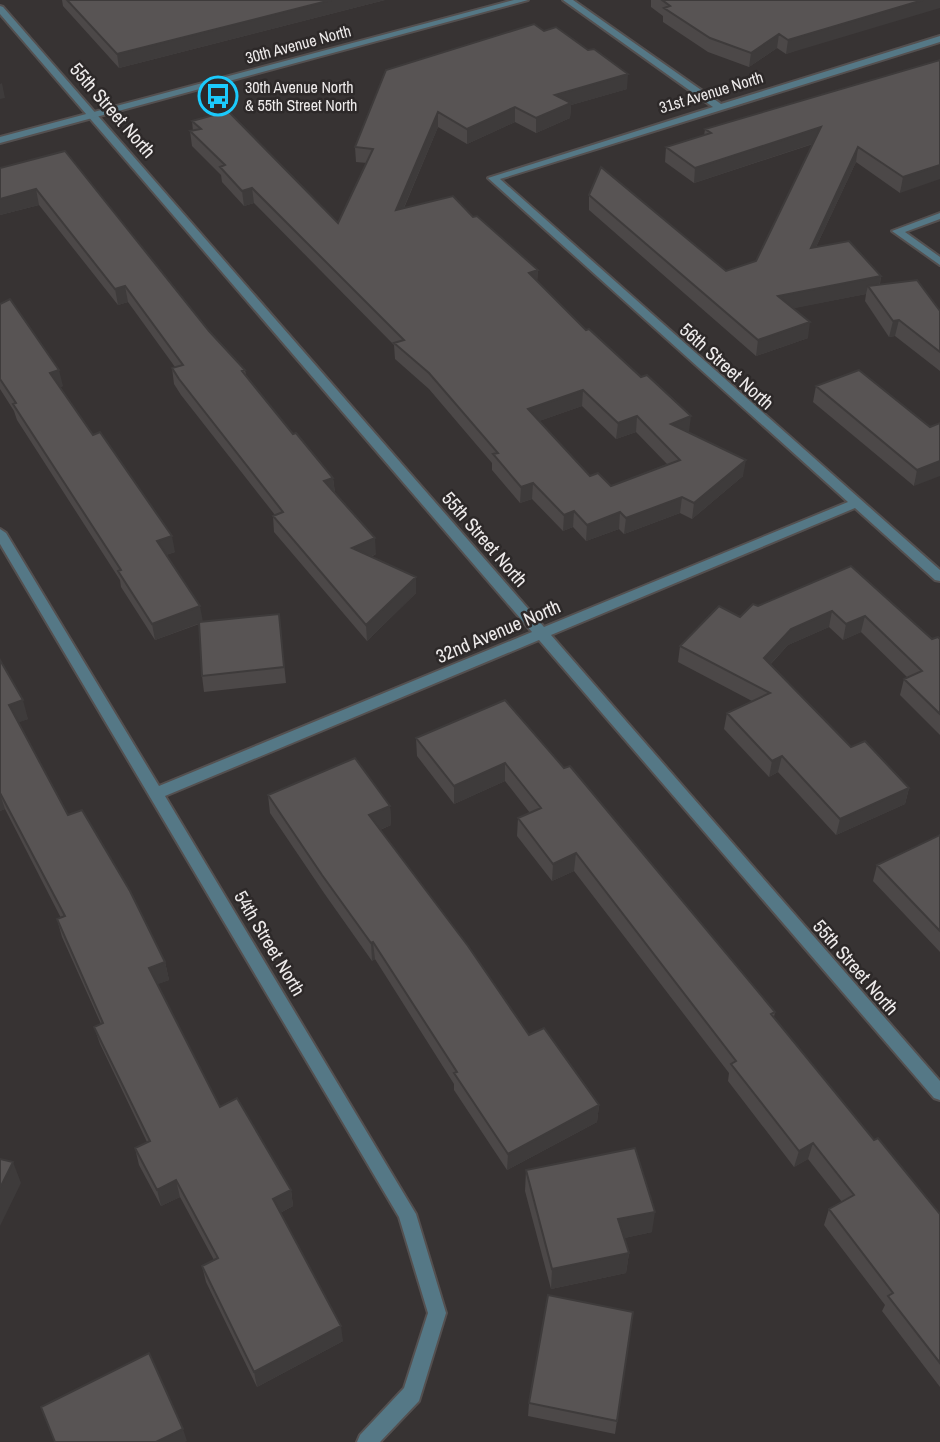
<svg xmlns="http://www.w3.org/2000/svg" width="940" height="1442" font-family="'Archivo Narrow',sans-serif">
  <rect width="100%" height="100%" fill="#373333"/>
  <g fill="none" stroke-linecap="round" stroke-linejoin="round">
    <defs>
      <path id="minor" d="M563 0H573L721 104 940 36V42L500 179 940 570V581L935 580 855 508 551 635 940 1081V1100L934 1098 539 640 165 796 416 1214 446 1313 419 1401 380 1442H357L360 1435 404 1388 428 1313 399 1217 0 544V529L6 533 159 786 532 632 0 14V6L3 7 544 627 848 502 488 178 713 107Z
        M940 213V219L905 232 940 257V265L892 231Z"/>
      <path id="tertiary" d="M514 0H528L0 143V137Z"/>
    </defs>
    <use href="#minor" stroke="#545050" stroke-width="4"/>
    <use href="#tertiary" stroke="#545050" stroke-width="4"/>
    <use href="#minor" fill="#557886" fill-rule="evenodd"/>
    <use href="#tertiary" fill="#557886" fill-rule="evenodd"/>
  </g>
  <path fill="#4c4848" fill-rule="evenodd" d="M62 0H385L119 68 63 6Z
    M651 0H940L786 54 777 48 749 67 708 52 663 22V16L651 7Z
    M940 60 900 193 856 162 816 247 881 276 880 284 940 311V371L895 336 889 337 865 301 866 294 793 308 808 338 756 356 589 210V195L726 271 756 261 813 144 694 183 665 162 666 147 704 136 705 129Z
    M386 70 627 89 571 105 570 118 536 133 515 122 467 144 438 127 404 208 473 217 538 270 537 281 689 432 743 476 692 519 680 513 624 534 619 529 586 541 573 527 563 531 532 499 520 503 492 470V463L429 389 395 359 394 345 254 203 244 206 222 182 221 175 192 146 190 131H193L192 121 338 223 367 163 356 162 355 147ZM582 406 616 439 636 432 667 464 611 486 590 476 539 421Z
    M65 151 209 331 245 370 246 375 293 434 333 478 335 493 376 554 371 557 416 577V593L367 641 274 532 273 516 275 515 181 395 174 384 172 368 175 367 128 302 118 305 39 205 0 215V168Z
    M0 304 63 386 60 387 175 552 166 555 203 622 279 614 286 683 204 692 202 676 199 624 155 640 121 587 120 580 17 420 14 411 0 389Z
    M816 386 930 427 914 486 813 402Z
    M851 566 932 639H940V735L900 695 904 679 907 677 861 632 843 640 829 627 788 645 770 665 851 747 909 788 905 804 836 835 778 772 769 777 724 729 727 713 752 701 678 662 680 646 740 617 758 606Z
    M0 660 28 719 18 722 68 815 165 962 169 980 157 984 220 1107 291 1190 293 1206 280 1213 343 1341 257 1387 206 1282 202 1266 214 1260 180 1197 161 1206 139 1165 135 1148 147 1142 100 1044 94 1027 101 1024 62 937 57 919 61 918 5 809 0 811Z
    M505 700 775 1012 774 1017 874 1140 940 1214V1387L882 1311 885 1305 824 1225 829 1209 842 1202 808 1159 794 1167 728 1081 729 1073 574 871 552 881 517 836 518 818 530 813 505 781 454 804 417 756 416 738Z
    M268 795 390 806 391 825 380 830 529 1035 599 1105 597 1122 507 1170 454 1090V1084L375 959 372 961 324 893 270 813Z
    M940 835V952L873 881 877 865Z
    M526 1170 652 1232 624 1238 629 1253 626 1273 551 1289 525 1191Z
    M633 1312 615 1434 528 1416 529 1403Z"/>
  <path fill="#3e3b3b" d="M331 0H385L119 68 117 54Z
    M923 0H940V8L786 54 788 40Z
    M779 34 777 48 749 67 751 53Z
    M628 74 627 89 571 105 570 118 536 133V118L555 95Z
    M2 83 5 98 0 99V84Z
    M515 107V122L467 144V129Z
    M438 112V127L396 226V210Z
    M821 127 818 142 694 183 695 168Z
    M858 147 856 162 808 264 811 248Z
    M940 165V179L900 193 903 177Z
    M252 188 254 203 244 206 242 191Z
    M36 189 39 205 0 215V199Z
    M538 270 537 286 529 273Z
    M881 276 878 292 868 286 866 294 776 312 778 296Z
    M125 286 128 302 118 305 115 289Z
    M899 320 895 336 889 337 893 321Z
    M810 322 808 338 756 356 758 340Z
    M59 370 63 386 54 389 50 373Z
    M583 390 582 406 528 425V409Z
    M637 416 636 432 616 439 618 423Z
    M691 416 689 432 671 424Z
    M746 460 743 476 692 519 694 503Z
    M940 461V476L914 486 917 470Z
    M333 478 335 494 324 481Z
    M533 483 532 499 520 503 521 487Z
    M682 497 680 513 624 534 626 518Z
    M574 511 573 527 563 531 564 515Z
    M620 512 619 529 586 541 587 525Z
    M172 536 175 552 160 557 157 541Z
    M375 538 376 554 353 564 352 548Z
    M416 577V593L367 641 366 625Z
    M200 606 203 622 155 640 152 624Z
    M832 611 829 627 788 645 761 674 764 658 791 629Z
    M865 616 861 632 843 640 846 624Z
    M23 700 28 719 15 724 9 705Z
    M782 756 778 772 769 777 772 761Z
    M505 763V781L454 804V786Z
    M909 788 905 804 836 835 840 819Z
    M0 794 5 809 0 811Z
    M390 806 391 825 370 834 369 815Z
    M576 853 574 871 552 881 553 864Z
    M373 942 375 959 372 961 371 943Z
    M165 962 169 980 153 986 149 968Z
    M599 1105 597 1122 507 1170 508 1154Z
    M813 1143 808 1159 794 1167 799 1151Z
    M13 1162 21 1183 0 1226V1188Z
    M176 1180 180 1197 161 1206 157 1190Z
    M291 1190 293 1206 276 1215 273 1199Z
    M655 1212 652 1232 616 1240 618 1219Z
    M629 1253 626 1273 551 1289 552 1269Z
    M341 1326 343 1341 257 1387 254 1372Z
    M183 1429 187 1441 185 1442H156Z"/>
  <path fill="#585454" stroke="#3e3b3b" stroke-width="2" fill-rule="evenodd" d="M67 0H331L117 54Z
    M662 0H923L788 40 779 34 751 53 710 38 664 8 670 6Z
    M534 24 544 31 556 27 588 50 594 49 628 74 555 95 571 103 536 118 515 107 467 129 438 112 396 210 453 196 473 217 477 216 538 270 529 273 586 330 589 329 641 377 647 375 691 416 671 424 746 460 694 503 682 497 626 518 620 512 587 525 574 511 564 515 533 483 521 487 493 454 498 453 429 373 394 343 404 340 252 188 242 191 220 167 225 165 190 131 201 129 192 121 228 111 338 223 373 149 355 147 386 70ZM583 390 618 423 637 416 680 460 611 486 598 473 590 476 528 409Z
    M940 60V165L903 177 858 147 811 248 849 241 881 276 778 296 810 322 758 340 589 195 601 167 726 271 756 261 821 127 695 168 666 147 711 133 705 129Z
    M65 151 209 331 245 370 242 371 293 434 296 433 333 478 324 481 375 538 352 548 416 577 366 625 273 516 283 512 179 379 172 368 183 365 125 286 115 289 36 189 0 199V168Z
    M917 280 940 311V352L899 320 893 321 868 286Z
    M10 299 59 370 50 373 93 435 100 432 172 536 157 541 200 606 152 624 118 571 121 570 13 404 16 403 0 379V304Z
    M859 370 930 427 940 423V461L917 470 816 386Z
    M851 566 932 639 938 637 940 639V714L904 679 922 671 865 616 846 624 832 611 791 629 764 658 851 747 865 741 909 788 840 819 782 756 772 761 727 713 770 693 680 646 719 606 740 617 753 604 758 606Z
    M279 614 284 667 202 676 199 622Z
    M0 660 23 700 9 705 68 815 82 810 130 891 165 962 149 968 220 1107 237 1098 291 1190 273 1199 341 1326 254 1372 202 1266 218 1258 176 1180 157 1190 135 1148 150 1141 94 1027 103 1023 57 919 65 916 0 793Z
    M505 700 564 768 570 766 775 1012 771 1014 874 1140 878 1138 940 1214V1363L888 1296 893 1293 829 1209 854 1195 813 1143 799 1151 731 1064 736 1061 576 853 553 864 518 818 541 808 505 763 454 786 416 738Z
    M355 758 390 806 369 815 468 946 529 1035 544 1028 599 1105 508 1154 454 1073 457 1072 373 942 371 943 322 875 268 795Z
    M940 835V931L877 865Z
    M635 1148 655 1212 618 1219 629 1253 552 1269 526 1170Z
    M0 1159 13 1162 0 1188Z
    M548 1295 633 1312 617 1421 529 1403Z
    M149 1353 183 1429 156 1442H55L41 1407Z"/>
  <defs>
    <symbol id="bus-ring" viewBox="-11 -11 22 22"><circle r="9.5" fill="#2d2929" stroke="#1bcafc" stroke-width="1.5"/><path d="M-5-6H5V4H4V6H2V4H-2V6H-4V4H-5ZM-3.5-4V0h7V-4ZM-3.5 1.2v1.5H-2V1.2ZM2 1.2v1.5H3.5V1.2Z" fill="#1bcafc"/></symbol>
  </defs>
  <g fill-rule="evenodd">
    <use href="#bus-ring" x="196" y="74" width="44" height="44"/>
  </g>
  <g text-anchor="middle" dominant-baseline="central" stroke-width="5" stroke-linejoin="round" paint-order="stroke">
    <g font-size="16" fill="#eeebeb" stroke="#2d2929">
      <text transform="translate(298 44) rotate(-15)">30th Avenue North</text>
      <text transform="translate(711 92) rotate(-17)">31st Avenue North</text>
    </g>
    <g font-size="16" fill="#eeebeb" stroke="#2d2929" text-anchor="start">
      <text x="245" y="87">30th Avenue North<tspan x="245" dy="18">&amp; 55th Street North</tspan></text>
    </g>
    <g font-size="19" fill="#eeebeb" stroke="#2d2929">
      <text transform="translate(113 110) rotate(49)">55th Street North</text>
      <text transform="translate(727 366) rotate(42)">56th Street North</text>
      <text transform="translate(485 539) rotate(49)">55th Street North</text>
      <text transform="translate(498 631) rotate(-23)">32nd Avenue North</text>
      <text transform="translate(270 943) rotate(59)">54th Street North</text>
      <text transform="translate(856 967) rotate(49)">55th Street North</text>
    </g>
  </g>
</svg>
